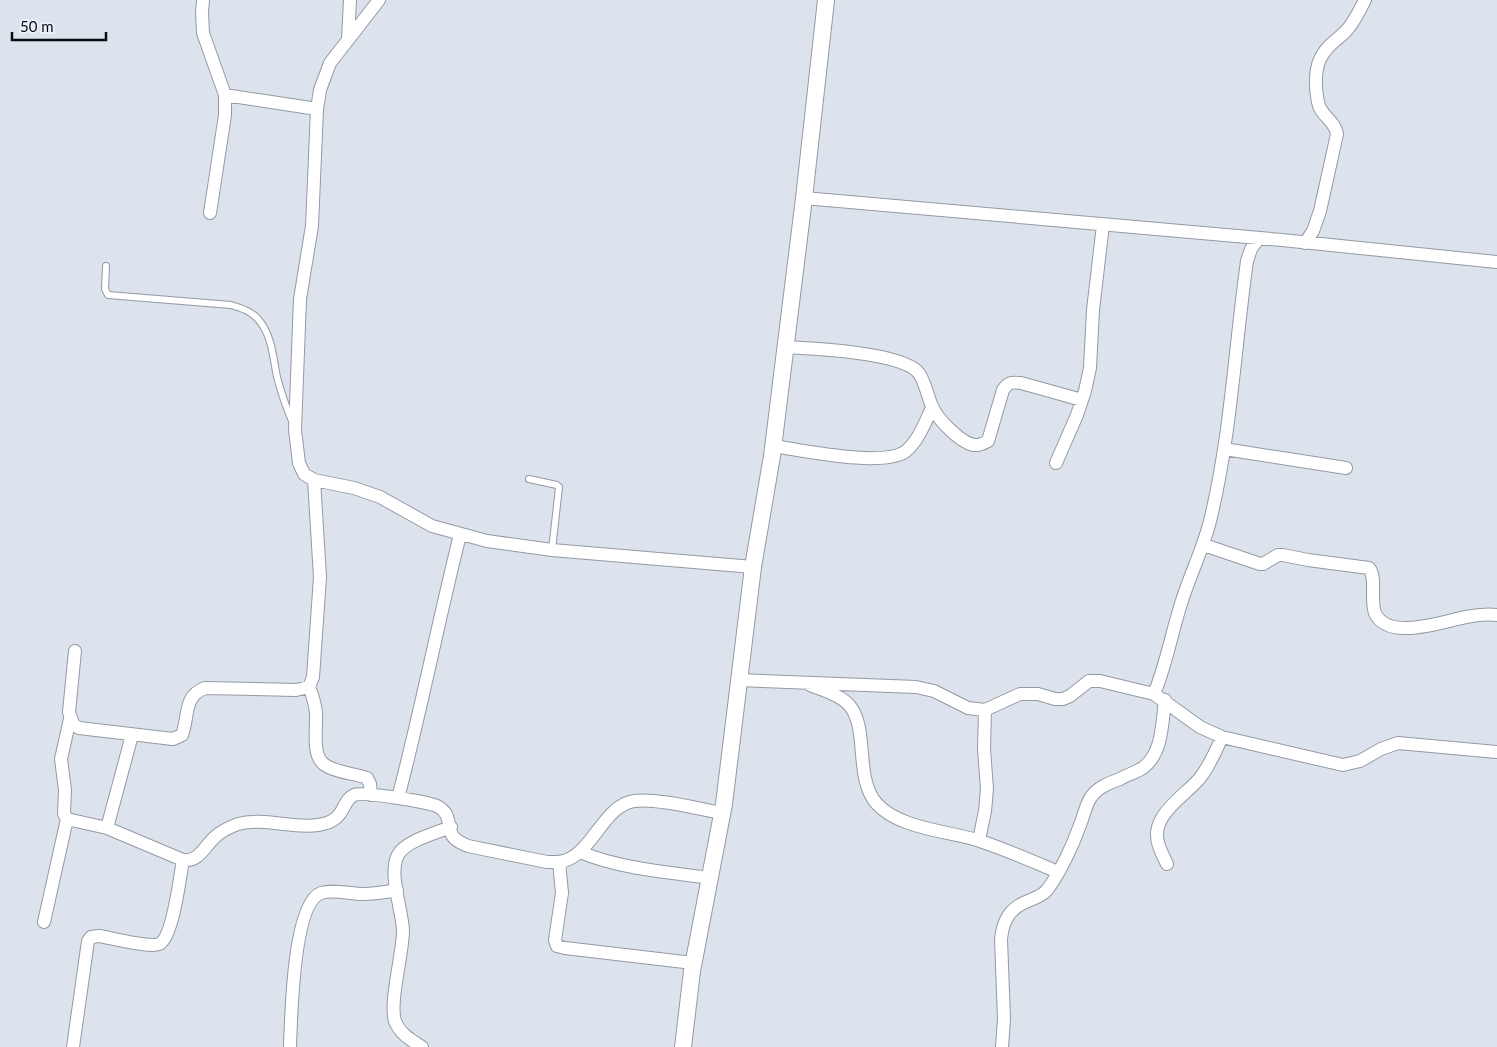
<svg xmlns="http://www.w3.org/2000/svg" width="1497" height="1047" font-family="Lato,sans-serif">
  <rect width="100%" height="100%" fill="#dce3ed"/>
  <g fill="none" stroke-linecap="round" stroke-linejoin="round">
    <defs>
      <path id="service" d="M106 266 105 289 108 295 231 305C241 308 251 311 258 319 272 335 273 357 277 377 281 392 286 407 292 421
        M529 479 557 485 559 487 552 550"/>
      <path id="minor" d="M203 0 202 12 203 33 225 95V115L210 213
        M379 0 330 63 320 90 317 109 312 226 300 299 295 430 299 463 304 474 314 480 354 488 380 497 432 526 487 541 552 550 753 567
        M348 39 350 0
        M225 95 317 109
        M804 198 1282 240 1497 262
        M1305 243 1313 231 1320 211 1337 134C1335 120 1320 116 1318 102 1315 88 1314 66 1323 54 1328 45 1337 40 1345 32 1354 23 1359 11 1365 0
        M785 347C815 349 896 352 917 371 925 379 927 396 932 406 937 419 963 446 977 445 981 445 984 443 988 441L1003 390C1008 382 1012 382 1021 383L1082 400
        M773 446C802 450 884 468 906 451 919 440 925 422 932 408
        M1224 449 1346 468
        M1056 463 1077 415 1085 391 1090 368 1093 310 1103 225
        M1204 545 1260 564H1263L1278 555H1283L1308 560 1369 568C1377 577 1370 601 1375 613 1388 642 1444 621 1466 617 1476 615 1487 614 1497 615
        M75 651 69 712 73 724 79 728 173 739 182 735C189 717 183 696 205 688L296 690 309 687 313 677 320 577 314 480
        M738 680 916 687 934 691 968 708 985 710 1020 694H1038L1055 699H1063L1070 696 1089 681H1100L1154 694 1200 727 1222 737 1343 765 1360 761 1381 749 1398 743 1497 752
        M810 685C822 690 841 695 850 706 869 730 854 778 877 804 900 829 949 831 980 841 1007 850 1032 861 1058 872
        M309 687C313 696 315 704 316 713 317 728 311 756 325 765 337 773 353 773 367 778L370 784 371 795
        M1154 694C1166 665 1171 636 1180 607 1189 576 1204 548 1211 517 1231 433 1235 346 1247 261L1251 249 1259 238
        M70 719 61 759 65 790 64 814 67 819 107 828 183 860C199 862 204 847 215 837 221 831 230 827 238 824 264 817 292 829 318 825 347 821 340 802 354 795 363 791 427 802 437 806 451 813 447 824 452 835 455 841 462 843 468 846L547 862C554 862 562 863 569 859 594 847 606 805 634 801 656 798 699 809 722 813
        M398 798C421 711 438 622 460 535
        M107 828 132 735
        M979 840 985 811 987 789 984 749 985 710
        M580 852C621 869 667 872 710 878
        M559 862 562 893 555 940 557 946 565 948 693 963
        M1167 864C1164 858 1161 852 1159 846 1148 816 1184 797 1200 778 1209 766 1216 751 1222 737
        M44 922 67 819
        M73 1047 88 941 91 937 99 936C111 938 149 948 159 944 173 938 180 876 183 860
        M290 1047C291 1019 293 903 321 893 333 889 350 894 363 894 375 894 386 892 397 890
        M422 1047C411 1040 400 1034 395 1021 389 1002 403 954 403 930 402 909 388 873 398 855 405 841 436 833 451 827
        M1002 1047 1004 1019 1001 939C1003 920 1010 908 1028 901 1035 898 1042 896 1047 890 1060 873 1073 845 1080 825 1084 816 1085 806 1091 797 1098 787 1109 783 1120 779 1127 775 1137 772 1144 767 1163 752 1162 722 1165 700"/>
      <path id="tertiary" d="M683 1047 692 971 724 804 753 567 772 456 804 198 826 0"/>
    </defs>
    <use href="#service" stroke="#949aa3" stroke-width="8"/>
    <use href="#minor" stroke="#949aa3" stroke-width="14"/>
    <use href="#tertiary" stroke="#949aa3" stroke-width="18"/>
    <use href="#service" stroke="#fff" stroke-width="6"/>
    <use href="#minor" stroke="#fff" stroke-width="12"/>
    <use href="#tertiary" stroke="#fff" stroke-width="16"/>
  </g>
  <path d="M12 32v8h94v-8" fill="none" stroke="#0a0d10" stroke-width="2.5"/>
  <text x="20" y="32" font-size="15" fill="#0a0d10" stroke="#e9f0fa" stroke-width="4" paint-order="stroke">50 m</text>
</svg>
